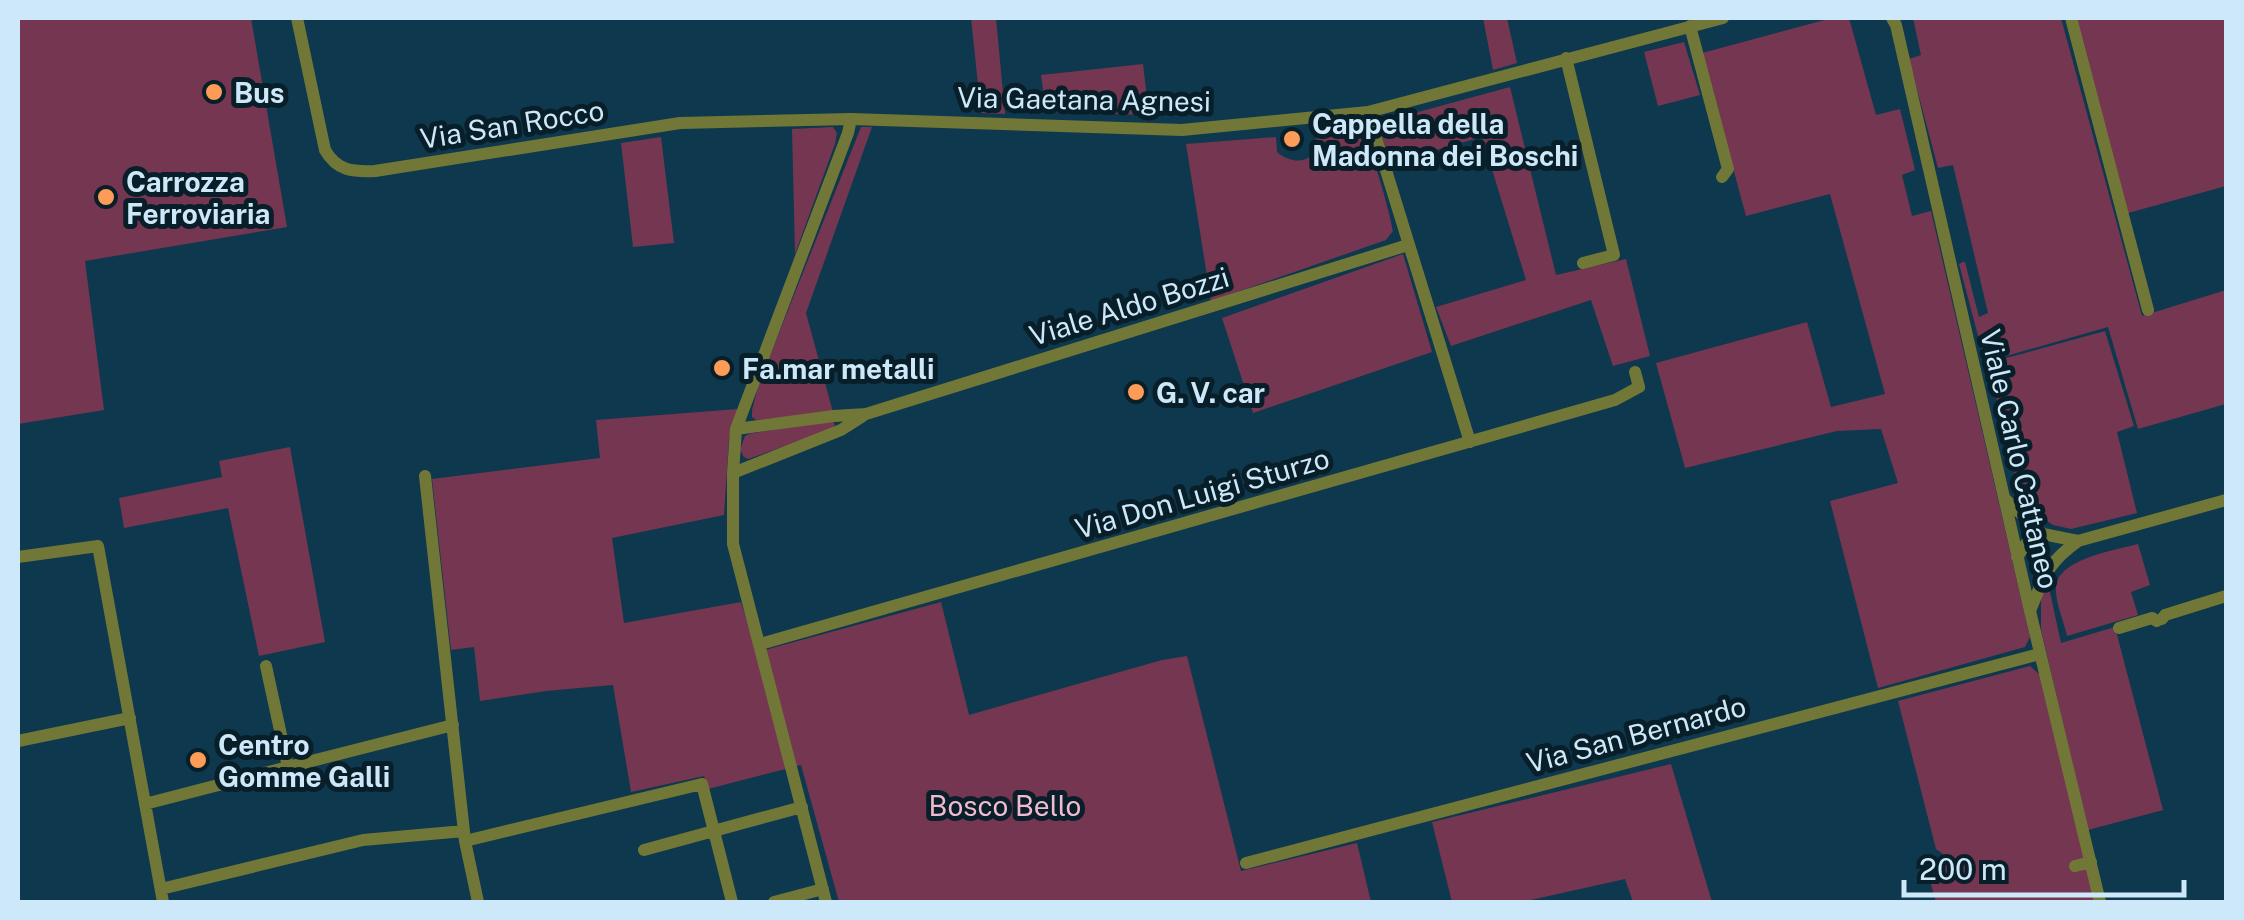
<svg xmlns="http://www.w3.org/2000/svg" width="2244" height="920" font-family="'Public Sans',sans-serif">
  <rect width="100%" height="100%" fill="#0e384d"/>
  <path fill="#753651" d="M18 18H251L287 227 85 261 104 410 18 424Z
    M971 18H996L1005 114 981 113Z
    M1483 18H1507L1517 63 1493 70Z
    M1832 18H1849L1876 115 1900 109 1915 170 1902 175 1912 216 1931 211 2030 637 2025 647 1878 688 1830 501 1898 483 1881 429 1837 431 1685 468 1656 363 1807 322 1831 407 1885 394 1830 194 1746 216 1702 53Z
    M1913 18H2061L2142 316 2226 290V404L2138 429 2108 327 1985 362 1959 264 1963 262H1965L1979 317 1988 313 1953 165 1938 168 1909 59 1921 55Z
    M2076 18H2226V186L2128 213Z
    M1684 42 1700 95 1658 106 1644 52Z
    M1143 64 1149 115 1046 112 1041 75Z
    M1510 87 1556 275 1626 259 1650 356 1613 366 1591 300 1451 346 1436 307 1526 280 1482 137 1390 163 1378 123Z
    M1346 125C1352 126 1356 125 1360 131 1371 142 1390 213 1393 231L1386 240 1211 301 1186 144 1276 137 1277 152C1293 165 1312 164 1319 143L1312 129Z
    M833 127 837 133 835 144 795 254 792 129Z
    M861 127H872L806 313 833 412 756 420 752 417V410L759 383Z
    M661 137 674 243 633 247 621 143Z
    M1403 254 1432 352 1253 413 1222 318Z
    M2105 331 2134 426 2117 432 2137 513 2071 529 2053 525 2033 511 2019 492 1988 363Z
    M738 409 729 439 724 515 612 538 624 623 741 602 757 652 941 602 969 715 1162 660 1187 656 1241 871 1357 843 1371 902H839L801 765 708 789 704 776 631 792 613 685 546 691 480 701 474 647 451 650 432 479 600 458 596 420Z
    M827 420 833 422 835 425 831 430 748 459 744 457 740 450 745 436 749 434Z
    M290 447 325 642 259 656 228 508 124 528 119 498 222 477 219 461Z
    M2138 544 2150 585 2131 592 2138 615 2067 636C2064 621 2055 603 2056 588 2056 559 2116 550 2138 544Z
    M2048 583 2061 643 2115 627 2163 810 2088 830 2041 630V598Z
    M2030 666 2040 675 2095 902H1936L1928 874 1943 854 1936 849 1898 701Z
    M1671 764 1712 902H1633L1625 879 1522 902H1452L1432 822Z"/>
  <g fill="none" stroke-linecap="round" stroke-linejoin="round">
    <path stroke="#717837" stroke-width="12" d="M297 18 325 150C337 171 353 172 375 171L680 123 851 119 1182 130 1368 112 1723 18
      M1892 18 1896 25 2030 611 2100 902
      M2071 18 2148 310
      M1690 26 1728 169 1722 177
      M1566 58 1614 255 1583 263
      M1368 112 1470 442
      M736 429 834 416 866 414 1408 245
      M733 473 841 430 863 416
      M425 476 465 841 478 902
      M2005 499 2043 534 2078 541
      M18 557 98 546 163 902
      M2017 557 2026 544 2043 534
      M2030 611C2044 577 2047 563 2078 541L2226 500
      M2162 619 2165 615 2226 596
      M2119 628 2152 618 2157 621
      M760 644 1615 400 1639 387 1635 372
      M18 741 130 718
      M288 767 453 725
      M145 804 288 767 266 666
      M465 841 702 784 732 902
      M644 850 802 807
      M1246 863 2040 654
      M2075 866 2091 862
      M161 889 363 840 464 831
      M774 902 823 889
      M826 902 733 544V473L736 429 848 133 851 119"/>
  </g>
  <g fill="#fd9c56" stroke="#081e29" stroke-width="4">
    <circle cx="214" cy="92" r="10"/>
    <circle cx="1292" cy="139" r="10"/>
    <circle cx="106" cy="197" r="10"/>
    <circle cx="722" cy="368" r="10"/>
    <circle cx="1136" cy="392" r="10"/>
    <circle cx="198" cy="760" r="10"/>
  </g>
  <g text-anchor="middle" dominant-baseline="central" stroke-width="10" stroke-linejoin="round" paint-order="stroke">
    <g font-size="28" font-weight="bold" fill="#cde8f9" stroke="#081e29" text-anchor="start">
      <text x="234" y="92">Bus</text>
      <text x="1312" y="123">Cappella della<tspan x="1312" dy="32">Madonna dei Boschi</tspan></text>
      <text x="126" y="181">Carrozza<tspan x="126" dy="32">Ferroviaria</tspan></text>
      <text x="742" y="368">Fa.mar metalli</text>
      <text x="1156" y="392">G. V. car</text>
      <text x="218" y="744">Centro<tspan x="218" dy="32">Gomme Galli</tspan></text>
    </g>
    <g font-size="28" fill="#cde8f9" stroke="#081e29">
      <text transform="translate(1084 99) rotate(1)">Via Gaetana Agnesi</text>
      <text transform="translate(512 124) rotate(-9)">Via San Rocco</text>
      <text transform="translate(1129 306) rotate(-17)">Viale Aldo Bozzi</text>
      <text transform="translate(2020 459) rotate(77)">Viale Carlo Cattaneo</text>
      <text transform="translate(1202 493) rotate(-16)">Via Don Luigi Sturzo</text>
      <text transform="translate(1636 734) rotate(-15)">Via San Bernardo</text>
    </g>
    <g font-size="28" fill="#f1bace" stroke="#081e29">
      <text x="1005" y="805">Bosco Bello</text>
    </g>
  </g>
  <rect width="2244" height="920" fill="none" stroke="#cde8f9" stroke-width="40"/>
  <path d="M1904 880v15h280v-15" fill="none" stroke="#cde8f9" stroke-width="5"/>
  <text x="1919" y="880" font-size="30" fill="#cde8f9" stroke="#081e29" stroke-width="8" paint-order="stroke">200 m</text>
</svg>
